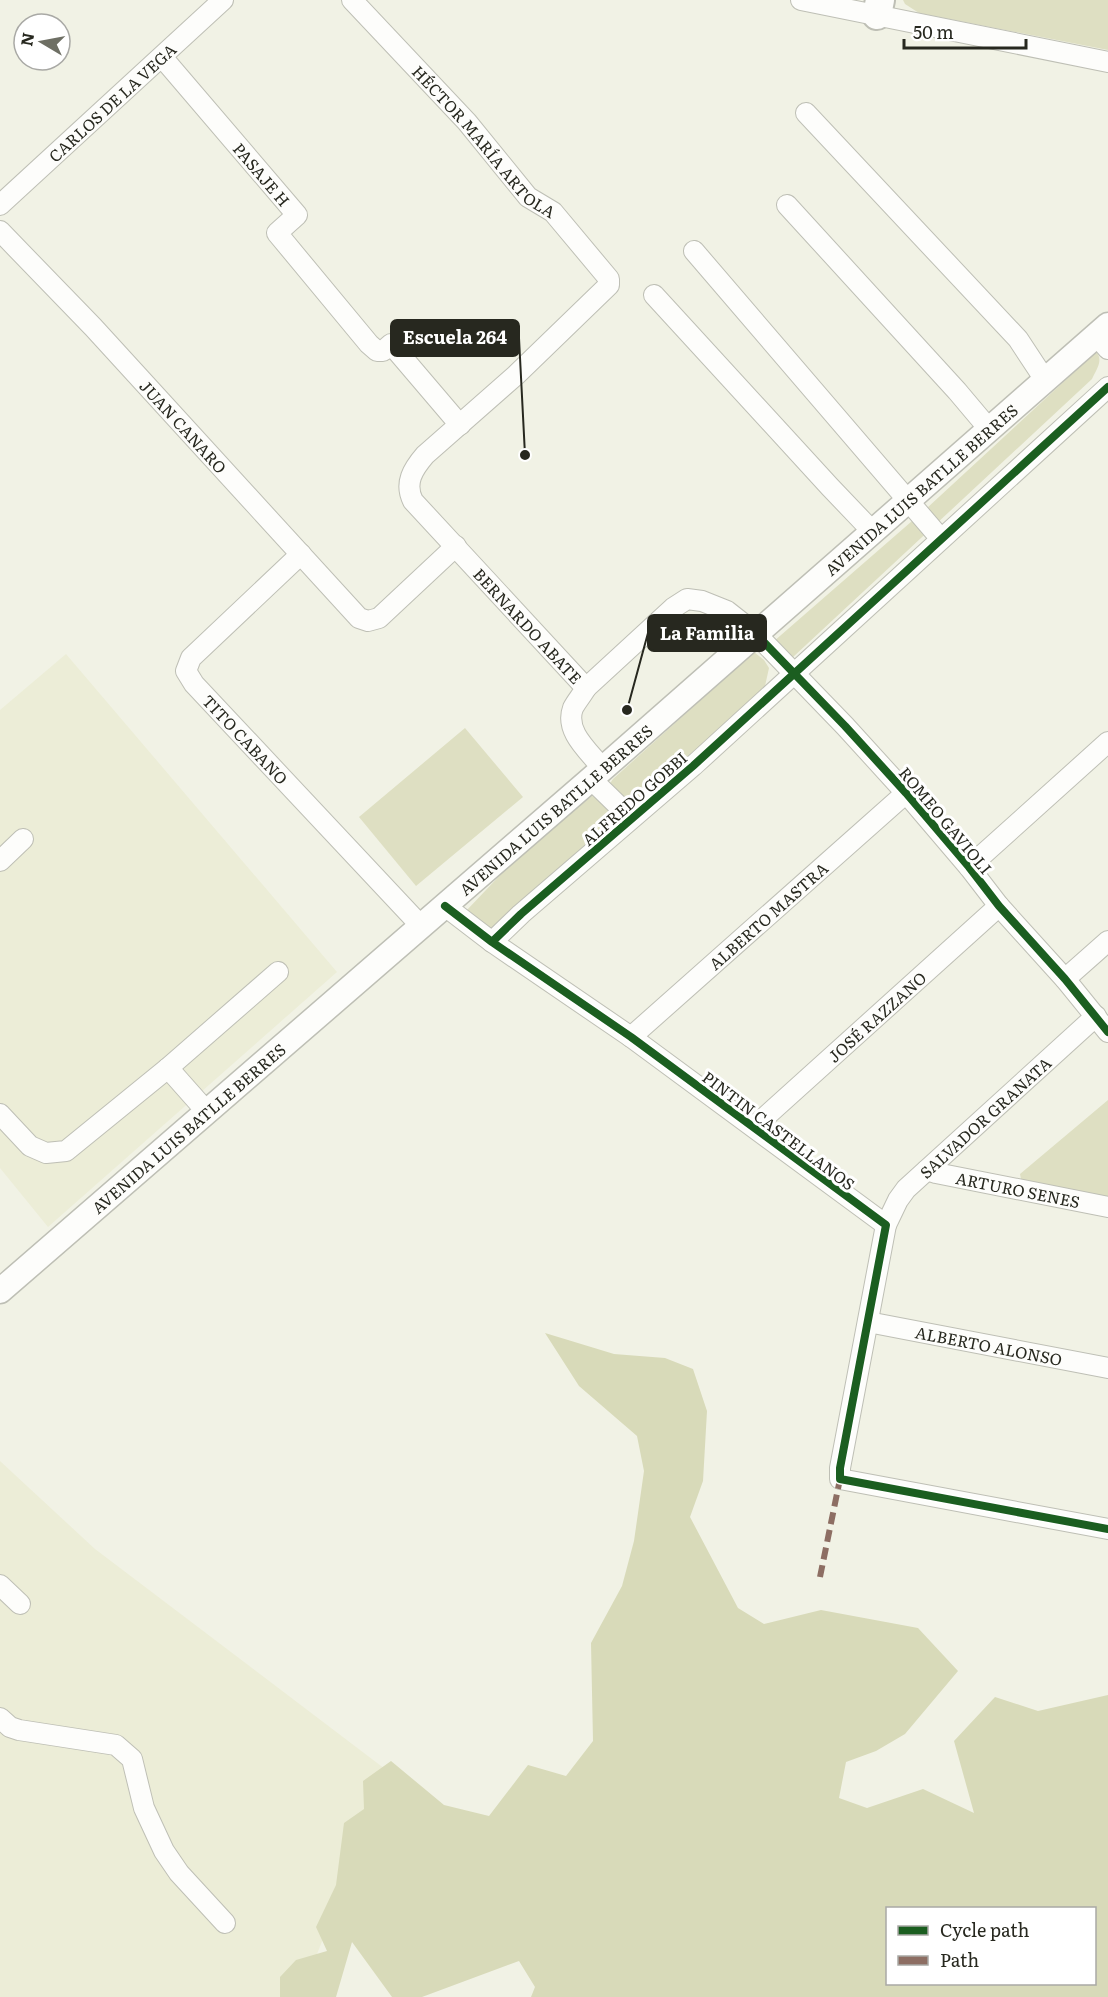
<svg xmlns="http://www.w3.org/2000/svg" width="1108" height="1997" font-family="Literata,serif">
  <rect width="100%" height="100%" fill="#f1f2e5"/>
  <path fill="#ecedd7" d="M66 654 337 972 48 1227 0 1168V710Z
    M0 1461 95 1549 389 1772 300 1997H0Z"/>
  <path fill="#dedfc2" d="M903 0H1108V50L919 13 905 4Z
    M1096 352C1104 360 1096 370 1092 379L792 658 773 642 927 508Z
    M754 652 764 660 769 668 763 695 643 800C631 799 616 797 609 785L613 779Z
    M465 728 523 797 416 886 359 817Z
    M592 796C607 800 612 810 615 824L496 929H489L466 911 525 849Z
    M1108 1100V1198L1026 1183 1021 1179 1020 1174Z"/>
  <path fill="#d8dab9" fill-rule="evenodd" d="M545 1333 614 1354 665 1358 693 1369 707 1411 703 1481 690 1517 738 1608 764 1624 821 1610 918 1628 958 1671 905 1734 876 1751 846 1762 839 1798 867 1808 923 1789 974 1813 954 1741 995 1697 1038 1711 1108 1695V1997H531L535 1987 519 1961 422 1997H392L352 1942 336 1997H280V1977L296 1960 327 1951 316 1927 336 1885 344 1823 364 1809 363 1781 391 1761 444 1805 489 1816 528 1765 566 1776 593 1741 591 1643 622 1586 634 1541 644 1471 637 1436 579 1386ZM888 1908H1094V1984H888Z"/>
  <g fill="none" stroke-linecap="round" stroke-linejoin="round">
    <defs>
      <g id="minor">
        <path id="s1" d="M352 0 467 122 528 197 553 212 609 279V285L516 375 425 455C413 469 404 483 413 501L586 688C582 695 576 702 573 708 564 732 590 752 603 769"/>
        <path d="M801 0 1108 62"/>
        <path id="s2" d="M162 57 297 215 277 233 369 344 377 351H383L391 344 460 425"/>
        <path d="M806 113 1018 339 1045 380"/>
        <path id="s3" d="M0 205 223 0"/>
        <path d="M787 205 957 391 989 429"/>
        <path id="s4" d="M0 231 93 327 359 618 368 621 379 618 456 546"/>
        <path d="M694 251 941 539"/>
        <path d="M654 295 830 487 872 531"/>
        <path d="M1096 335 1108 349"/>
        <path id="s5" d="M301 554 191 658 186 671 194 684 422 927"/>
        <path d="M586 688 673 608 687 599 702 601 727 611 755 633 845 726 906 793 969 867 999 906 1065 979 1108 1032"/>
        <path d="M591 779 631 818"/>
        <path d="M0 861 23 839"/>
        <path d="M969 867 1108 742"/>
        <path d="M445 906 492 942 631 1037 886 1225 840 1468V1479L1108 1529"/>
        <path d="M492 942 521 914 693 766 1108 387"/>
        <path d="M1065 979 1108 941"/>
        <path id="s6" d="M631 1037 906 793"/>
        <path d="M168 1068 207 1112"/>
        <path d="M0 1114 30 1146 46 1153 66 1151 168 1068 278 972"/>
        <path id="s7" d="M754 1127 999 906"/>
        <path id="s8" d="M927 1170 936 1173 1108 1207"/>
        <path id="s9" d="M886 1225 898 1200 906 1189 1096 1016"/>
        <path id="s10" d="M868 1322 1108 1368"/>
        <path d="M0 1585 20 1604"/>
        <path d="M0 1718 10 1727 19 1730 116 1745 132 1759 144 1808 164 1851 179 1873 225 1923"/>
      </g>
      <g id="major">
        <path id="s11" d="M0 1291 591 779 1108 325"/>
      </g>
      <path id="highway" d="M877 15 880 0"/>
    </defs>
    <use href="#minor" stroke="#bebfb5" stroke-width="22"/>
    <use href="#major" stroke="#bebfb5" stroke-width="27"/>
    <use href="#highway" stroke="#bebfb5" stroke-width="32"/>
    <use href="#minor" stroke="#fdfdfb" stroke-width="20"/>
    <use href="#major" stroke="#fdfdfb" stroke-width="24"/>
    <use href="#highway" stroke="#fdfdfb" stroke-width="28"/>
    <path stroke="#8d6e63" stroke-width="6" stroke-dasharray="12 6" stroke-linecap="butt" d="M820 1577 840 1479"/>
    <defs>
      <path id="cycleway" d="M755 633 845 726 906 793 969 867 999 906 1065 979 1108 1032
        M445 906 492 942 631 1037 886 1225 840 1468V1479L1108 1529
        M492 942 521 914 693 766 1108 387"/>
    </defs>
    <use href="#cycleway" stroke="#fff" stroke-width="11"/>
    <use href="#cycleway" stroke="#1b5e20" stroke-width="8"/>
  </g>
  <g text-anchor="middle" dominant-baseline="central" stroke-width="6" stroke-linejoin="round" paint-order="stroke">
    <g font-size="16" fill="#27281f" stroke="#fff">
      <text stroke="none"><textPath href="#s3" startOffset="152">CARLOS DE LA VEGA</textPath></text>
      <text stroke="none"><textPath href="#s1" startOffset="194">HÉCTOR MARÍA ARTOLA</textPath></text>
      <text stroke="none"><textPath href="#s2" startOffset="154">PASAJE H</textPath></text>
      <text stroke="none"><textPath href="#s4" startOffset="268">JUAN CANARO</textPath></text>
      <text stroke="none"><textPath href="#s11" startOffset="1221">AVENIDA LUIS BATLLE BERRES</textPath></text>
      <text stroke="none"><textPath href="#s1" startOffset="858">BERNARDO ABATE</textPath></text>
      <text stroke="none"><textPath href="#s5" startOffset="256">TITO CABANO</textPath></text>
      <text transform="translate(634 798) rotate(-41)">ALFREDO GOBBI</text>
      <text stroke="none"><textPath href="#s11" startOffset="735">AVENIDA LUIS BATLLE BERRES</textPath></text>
      <text transform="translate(946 820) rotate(50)">ROMEO GAVIOLI</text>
      <text stroke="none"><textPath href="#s6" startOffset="183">ALBERTO MASTRA</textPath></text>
      <text stroke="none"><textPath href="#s7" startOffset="165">JOSÉ RAZZANO</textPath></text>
      <text stroke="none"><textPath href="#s9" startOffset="148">SALVADOR GRANATA</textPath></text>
      <text stroke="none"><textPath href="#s11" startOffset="249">AVENIDA LUIS BATLLE BERRES</textPath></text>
      <text transform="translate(779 1130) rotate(37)">PINTIN CASTELLANOS</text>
      <text stroke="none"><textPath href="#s8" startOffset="93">ARTURO SENES</textPath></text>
      <text stroke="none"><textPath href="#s10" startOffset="123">ALBERTO ALONSO</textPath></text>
    </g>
  </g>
  <path fill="none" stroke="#27281f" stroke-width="2" d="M525 455L519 338M627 710L648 633"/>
  <g fill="#27281f" stroke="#fff" stroke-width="2">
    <circle cx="525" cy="455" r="6"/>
    <circle cx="627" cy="710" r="6"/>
  </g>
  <g fill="#27281f" stroke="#27281f" stroke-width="2">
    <rect x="391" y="320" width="128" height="36" rx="6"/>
    <rect x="648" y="615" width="118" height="36" rx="6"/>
  </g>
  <g font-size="18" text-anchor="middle" font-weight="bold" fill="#fff">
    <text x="455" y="344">Escuela 264</text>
    <text x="707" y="640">La Familia</text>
  </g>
  <rect x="886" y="1907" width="210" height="78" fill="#ffffff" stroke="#a9a9a5" stroke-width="1.5"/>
  <rect x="898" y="1926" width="30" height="9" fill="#1b5e20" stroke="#a9a9a5" stroke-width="1.5"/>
  <text x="940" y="1937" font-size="18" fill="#27281f">Cycle path</text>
  <rect x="898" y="1956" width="30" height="9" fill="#8d6e63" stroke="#a9a9a5" stroke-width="1.5"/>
  <text x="940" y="1967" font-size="18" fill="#27281f">Path</text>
  <g transform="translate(42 42) rotate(280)"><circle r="28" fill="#ffffff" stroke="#a9a9a5" stroke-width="1.5"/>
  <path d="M0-4.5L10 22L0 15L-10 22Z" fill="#6e6f64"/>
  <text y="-9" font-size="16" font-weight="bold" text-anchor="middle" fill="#27281f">N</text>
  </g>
  <path d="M904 39v9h122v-9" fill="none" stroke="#27281f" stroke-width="3"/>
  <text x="913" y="39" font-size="18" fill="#27281f" stroke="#ffffff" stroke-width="4.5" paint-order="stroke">50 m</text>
</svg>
